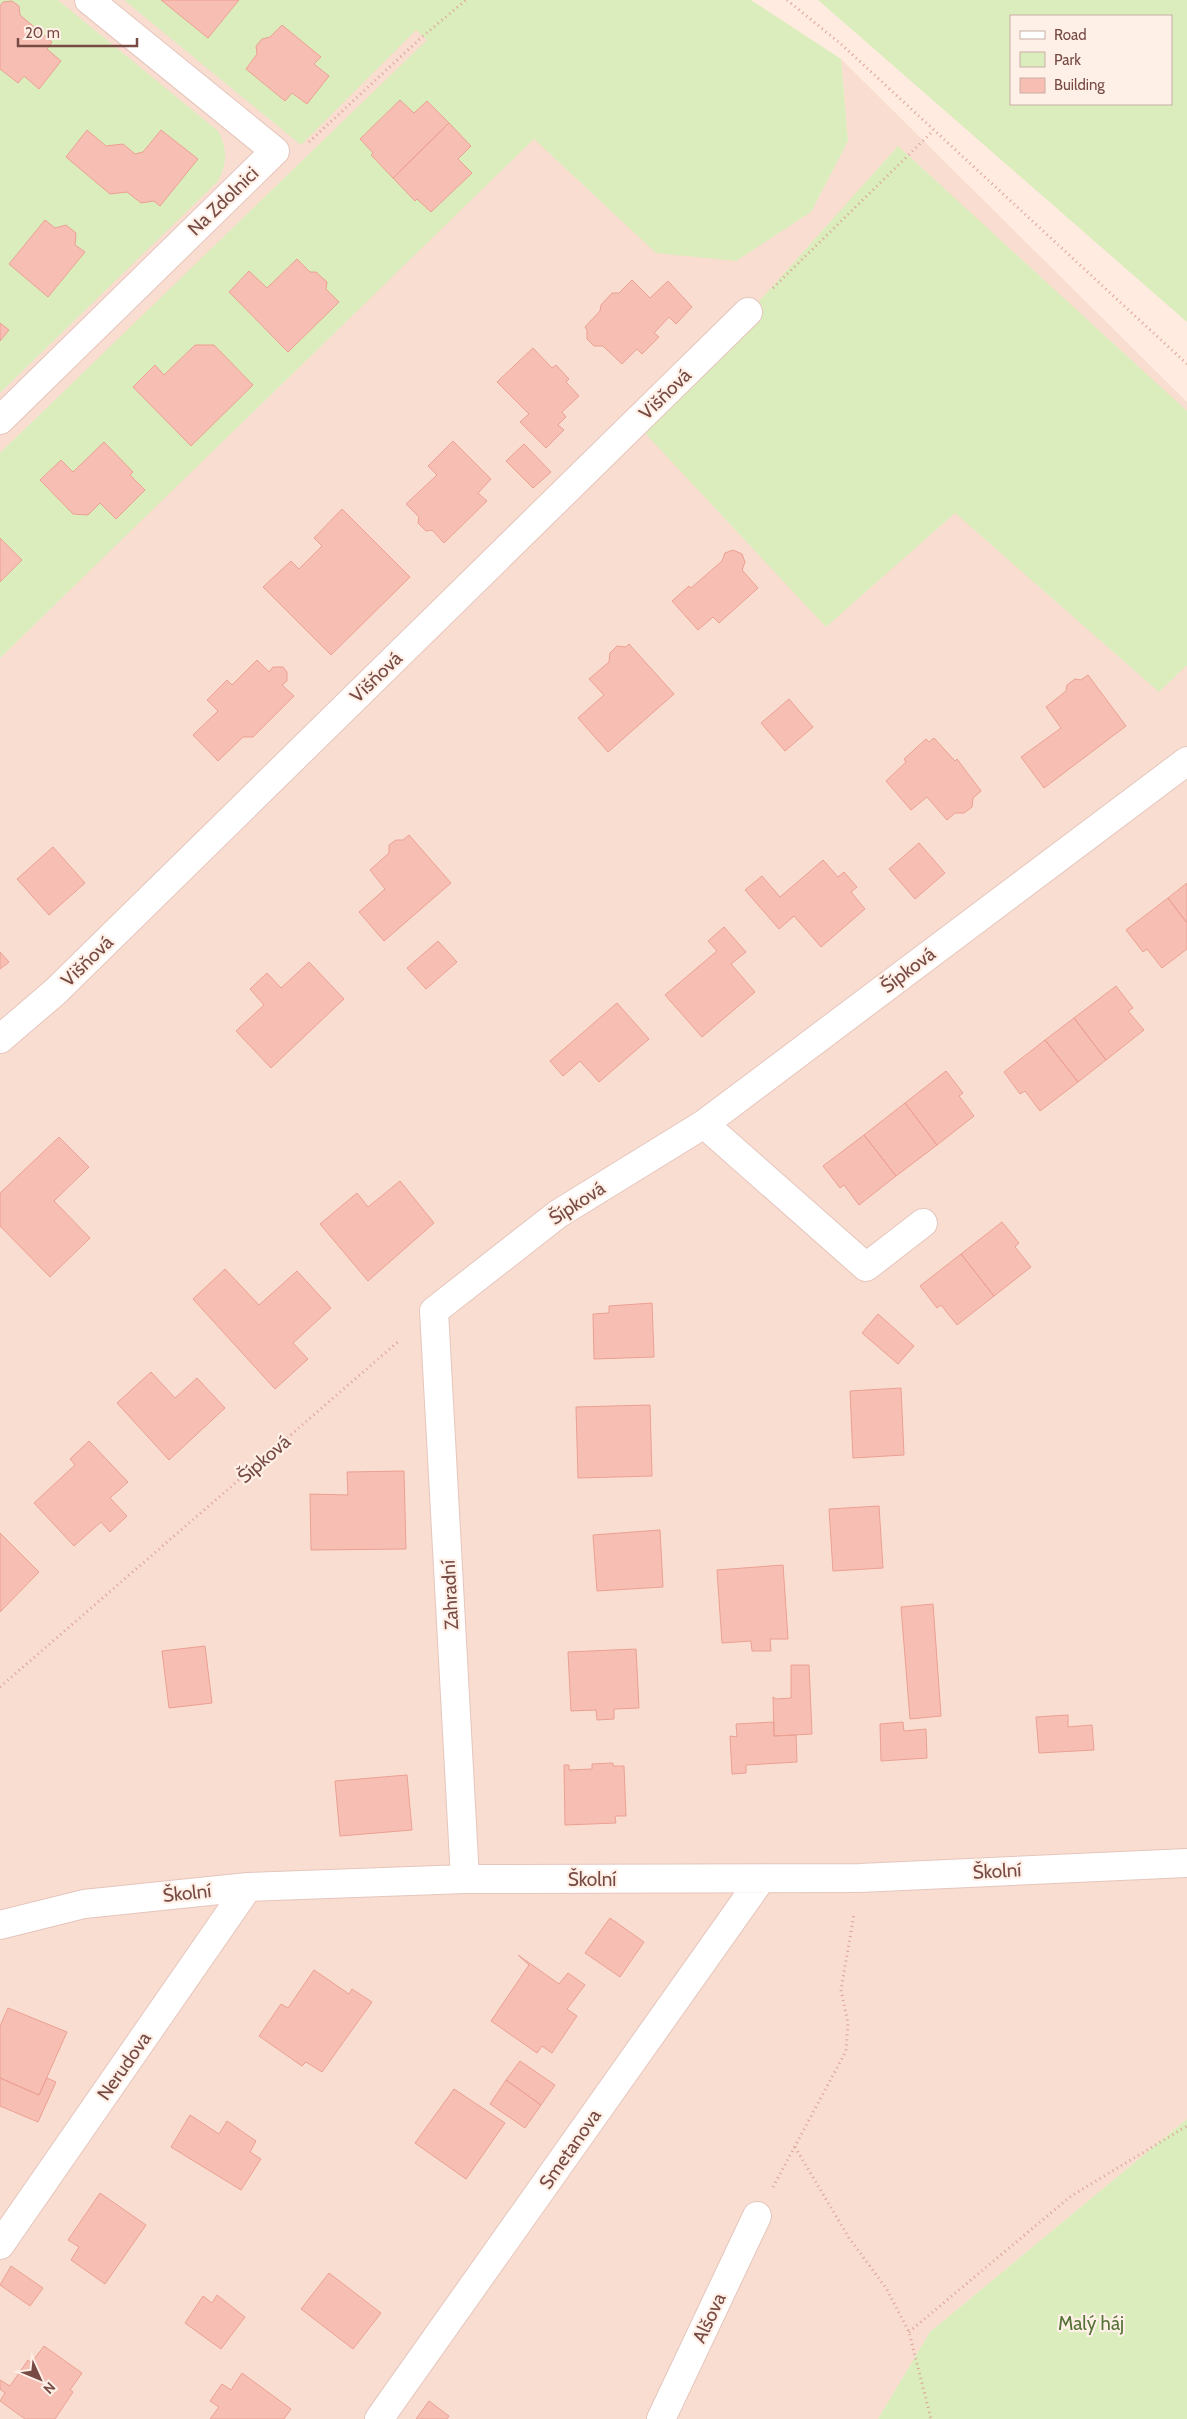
<svg xmlns="http://www.w3.org/2000/svg" width="1187" height="2419" font-family="Cabin,sans-serif">
  <rect width="100%" height="100%" fill="#ffebdf"/>
  <path fill="#f9ddd0" d="M0 0H383L427 40 811 212 848 141 841 59 1187 402V2119L930 2332 878 2419H0Z"/>
  <path fill="#dbedbc" fill-rule="evenodd" d="M0 0H58L218 131C228 150 227 163 218 181L0 393Z
    M124 0H751L841 59 848 141 811 212 736 261 656 253 534 139 0 658V453L427 40 416 30 301 145Z
    M818 0H1187V322ZM1011 16H1171V104H1011Z
    M898 146 1187 411V665L1159 692 955 513 826 627 643 431Z
    M1187 2119V2419H878L930 2332Z"/>
  <path fill="#f7bfb4" stroke="#eba093" d="M161 0H239L208 38Z
    M12 1 19 6 20 15 52 42 47 49 61 61 39 89 24 76 18 83 0 69V6L3 2Z
    M282 25 321 57 314 64 329 76 307 104 292 93 285 101 246 69 257 54 256 46 262 39 270 37Z
    M400 100 414 113 427 101 449 123 393 178 371 155 373 153 360 139Z
    M449 123 471 146 458 159 472 173 431 212 417 199 415 201 393 178Z
    M87 130 106 146 123 144 135 154 143 152 161 130 198 159 160 206 154 201 141 203 127 192 110 194 66 157Z
    M45 220 55 228 66 225 76 233 75 245 85 252 48 297 9 264Z
    M297 259 310 272H316L327 282 326 289 339 302 288 352 229 292 249 271 267 288Z
    M632 280 650 298 668 281 692 307 676 324 669 317 654 333 659 337 642 354 637 349 622 364 603 346H594L587 339V330L585 327 600 311 601 305 612 293H619Z
    M0 323 9 330 0 341Z
    M195 345H214L253 385 191 446 133 387 155 365 164 375Z
    M533 348 552 368 556 365 569 379 566 382 579 396 562 412 566 417 558 425 564 430 546 448 520 422 529 414 497 382Z
    M453 441 491 479 478 493 487 501 444 543 432 530 426 531 418 523 419 517 406 504 437 475 428 466Z
    M104 442 133 472 130 475 145 490 116 519 100 503 88 515 73 514 40 480 61 460 73 472Z
    M524 444 551 472 533 488 506 461Z
    M342 509 410 577 331 655 263 587 291 561 299 569 322 546 314 538Z
    M0 538 22 560 0 582Z
    M733 550 742 554 745 562 742 570 758 588 719 623 713 617 698 630 672 601 689 586 691 588 722 561 725 553Z
    M629 644 674 694 608 752 578 718 604 695 589 679 609 662 610 653 617 646 626 647Z
    M257 660 269 672 273 667H283L287 672V681L282 685 294 696 253 737H243L218 761 193 735 218 711 207 700 227 680 232 685Z
    M1088 675 1126 726 1044 788 1021 757 1061 728 1046 707 1066 691 1067 685 1075 679 1081 680Z
    M789 699 813 727 785 751 761 723Z
    M934 738 955 761 957 759 981 791 973 798 972 807 964 813H955L947 820 927 797 911 810 886 781 906 762 904 759 926 739 929 742Z
    M409 835 451 883 384 941 359 912 385 889 370 870 389 853V845L396 840H403Z
    M919 843 945 873 915 899 889 869Z
    M53 847 85 883 49 915 17 879Z
    M823 860 838 877 844 872 857 887 851 892 865 909 821 947 794 916 779 929 745 890 762 876 780 897Z
    M1187 883V923L1168 898Z
    M1168 898 1187 923V949L1162 968 1147 949 1143 952 1126 930Z
    M724 927 746 952 731 964 755 992 702 1037 665 995 717 951 708 941Z
    M438 941 457 962 426 989 407 968Z
    M0 952 9 962 0 969Z
    M309 962 344 999 271 1068 236 1031 264 1005 250 989 267 973 281 988Z
    M1116 986 1133 1008 1128 1011 1144 1030 1106 1060 1074 1018Z
    M617 1003 649 1039 599 1082 580 1061 563 1076 550 1061Z
    M1074 1018 1106 1060 1078 1082 1045 1040Z
    M1045 1040 1078 1082 1040 1111 1025 1091 1020 1094 1004 1072Z
    M946 1071 963 1093 959 1096 974 1116 937 1145 905 1103Z
    M905 1103 937 1145 896 1176 864 1135Z
    M864 1135 896 1176 859 1205 844 1185 840 1188 823 1166Z
    M59 1137 89 1167 54 1201 90 1238 50 1277 0 1226V1193Z
    M400 1181 434 1223 368 1281 320 1224 357 1193 368 1207Z
    M1002 1222 1019 1243 1015 1247 1031 1267 994 1296 961 1254Z
    M961 1254 994 1296 957 1325 941 1305 937 1308 920 1286Z
    M225 1269 259 1305 297 1271 331 1308 293 1343 308 1359 275 1389 193 1299Z
    M652 1303 654 1357 594 1359 593 1314 609 1313V1306Z
    M878 1314 914 1346 898 1364 862 1333Z
    M151 1372 175 1398 197 1378 225 1408 169 1460 117 1403Z
    M901 1388 904 1455 853 1458 850 1391Z
    M650 1405 652 1476 578 1478 576 1407Z
    M89 1441 128 1482 110 1498 127 1516 110 1532 101 1522 74 1546 34 1503 75 1465 70 1459Z
    M404 1471 406 1549 311 1550 310 1494 348 1495 347 1472Z
    M879 1506 883 1568 833 1571 829 1509Z
    M660 1530 663 1587 597 1591 593 1535Z
    M0 1533 39 1572 0 1612Z
    M783 1565 788 1639H770L771 1651H752L751 1641 722 1643 717 1570Z
    M933 1604 941 1716 910 1719 901 1607Z
    M205 1646 212 1703 169 1708 162 1651Z
    M636 1649 639 1708 614 1709V1719L597 1720 596 1710 571 1711 568 1652Z
    M791 1665H809L812 1734 774 1736 773 1697 776 1699 791 1698Z
    M1068 1715V1727L1092 1725 1094 1750 1039 1753 1036 1717Z
    M774 1722V1736L796 1735 797 1762 746 1765V1773L732 1774 730 1736 737 1737 736 1724Z
    M903 1722 904 1731 926 1729 927 1758 881 1761 880 1724Z
    M613 1763V1766H624L626 1816H615L616 1823 565 1825 564 1765H569V1770L592 1769V1764Z
    M407 1775 412 1830 340 1836 335 1781Z
    M610 1918 644 1942 620 1977 585 1953Z
    M518 1955 559 1984 568 1973 585 1985 567 2009 577 2016 552 2053 542 2046 537 2053 491 2021 529 1965Z
    M314 1970 349 1994 352 1989 372 2002 322 2072 306 2062 302 2066 259 2036 281 2004 288 2008Z
    M8 2008 67 2032 39 2095 0 2078V2026Z
    M520 2061 555 2085 541 2105 506 2080Z
    M0 2078 39 2095 47 2078 56 2082 38 2122 0 2106Z
    M506 2080 541 2105 525 2128 490 2104Z
    M454 2089 505 2123 466 2179 415 2143Z
    M190 2115 219 2134 227 2121 256 2141 250 2152 261 2159 241 2190 171 2147Z
    M100 2193 146 2225 105 2284 71 2260 79 2247 68 2240Z
    M11 2266 43 2288 30 2306 0 2285Z
    M329 2273 381 2313 353 2349 301 2309Z
    M217 2295 245 2317 221 2349 185 2323 203 2296 212 2303Z
    M44 2346 82 2373 70 2390 73 2392 55 2419H25L0 2401 5 2393 0 2389V2380L10 2386 28 2360 31 2363Z
    M242 2373 291 2409 284 2419H210L219 2407 210 2401 222 2384 231 2390Z
    M429 2401 449 2416 447 2419H416Z"/>
  <g fill="none" stroke-linecap="round" stroke-linejoin="round">
    <defs>
      <path id="minor" d="M0 420 275 151 89 0
        M0 1039 55 992 748 312
        M704 1124 866 1267 923 1223
        M465 1879 434 1311 558 1214 704 1124 1187 761
        M0 1925 84 1904 248 1887 465 1879 860 1878 1187 1863
        M0 2245 248 1887
        M379 2419 761 1879
        M661 2419 757 2216"/>
    </defs>
    <use href="#minor" stroke="#e5c6bd" stroke-width="30"/>
    <path stroke="#dba297" stroke-width="3" stroke-dasharray="1 4" stroke-linecap="butt" d="M787 0 841 44 1187 364
      M309 142 423 36 466 0
      M773 288 933 131
      M0 1687 399 1341
      M795 2147 849 2238 886 2288 909 2332 931 2419
      M773 2187 846 2051 848 2023 841 1990 854 1914
      M909 2332 1071 2196 1187 2126"/>
    <use href="#minor" stroke="#fff" stroke-width="28"/>
  </g>
  <g text-anchor="middle" dominant-baseline="central" stroke-width="4.5" stroke-linejoin="round" paint-order="stroke">
    <g font-size="19" fill="#774b44" stroke="#fff0e7">
      <text transform="translate(223 201) rotate(-44)">Na Zdolnici</text>
      <text transform="translate(665 394) rotate(-44)">Višňová</text>
      <text transform="translate(376 677) rotate(-44)">Višňová</text>
      <text transform="translate(87 961) rotate(-44)">Višňová</text>
      <text transform="translate(908 970) rotate(-37)">Šípková</text>
      <text transform="translate(577 1203) rotate(-33)">Šípková</text>
      <text transform="translate(264 1459) rotate(-41)">Šípková</text>
      <text transform="translate(450 1595) rotate(-93)">Zahradní</text>
      <text transform="translate(997 1871) rotate(-3)">Školní</text>
      <text x="592" y="1879">Školní</text>
      <text transform="translate(187 1893) rotate(-6)">Školní</text>
      <text transform="translate(124 2066) rotate(-55)">Nerudova</text>
      <text transform="translate(570 2149) rotate(-55)">Smetanova</text>
      <text transform="translate(709 2318) rotate(-65)">Alšova</text>
    </g>
    <g font-size="19" fill="#567337" stroke="#fff0e7">
      <text x="1091" y="2323">Malý háj</text>
    </g>
  </g>
  <rect x="1010" y="15" width="162" height="90" fill="#fff0e7" stroke="#c9aea6"/>
  <rect x="1020" y="31" width="25" height="8" fill="#ffffff" stroke="#c9aea6"/>
  <text x="1054" y="40" font-size="15" fill="#774b44">Road</text>
  <rect x="1020" y="52" width="25" height="15" fill="#dbedbc" stroke="#c9aea6"/>
  <text x="1054" y="65" font-size="15" fill="#774b44">Park</text>
  <rect x="1020" y="78" width="25" height="15" fill="#f7bfb4" stroke="#c9aea6"/>
  <text x="1054" y="90" font-size="15" fill="#774b44">Building</text>
  <g transform="translate(40 2379) rotate(134)" stroke="#fff0e7" stroke-width="4" paint-order="stroke">
  <path d="M0-4L9 19L0 12L-9 19Z" fill="#774b44"/>
  <text y="-8" font-size="14" font-weight="bold" text-anchor="middle" fill="#774b44">N</text>
  </g>
  <path d="M18 38v8h119v-8" fill="none" stroke="#774b44" stroke-width="2.5"/>
  <text x="25" y="38" font-size="15" fill="#774b44" stroke="#fff0e7" stroke-width="4" paint-order="stroke">20 m</text>
</svg>
